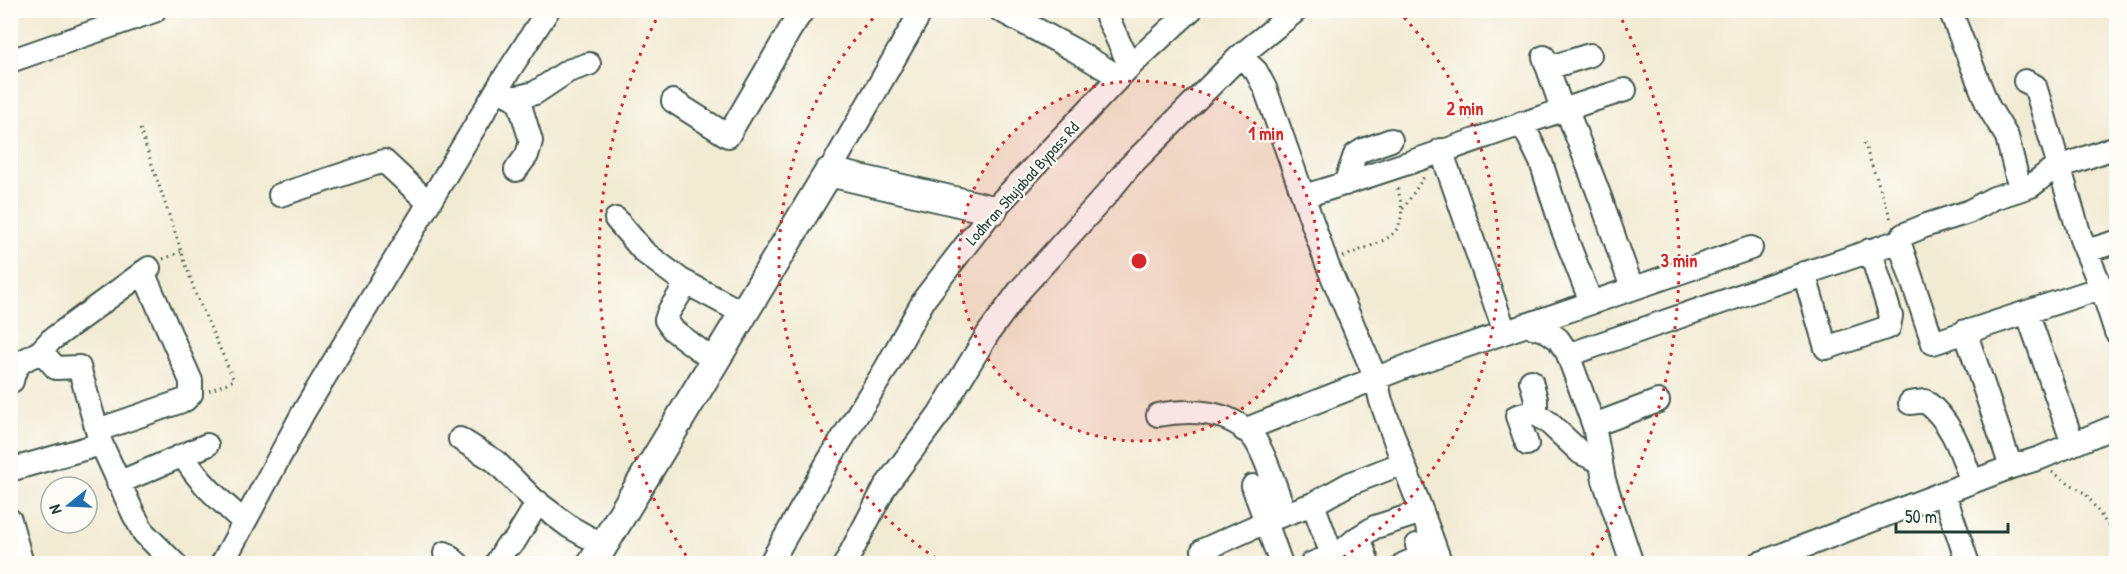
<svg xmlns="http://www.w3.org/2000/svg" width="2127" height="574" font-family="'Patrick Hand',sans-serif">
  <rect width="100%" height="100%" fill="#fdfcf7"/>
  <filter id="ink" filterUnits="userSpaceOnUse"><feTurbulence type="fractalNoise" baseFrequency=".0167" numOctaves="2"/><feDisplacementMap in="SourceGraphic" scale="12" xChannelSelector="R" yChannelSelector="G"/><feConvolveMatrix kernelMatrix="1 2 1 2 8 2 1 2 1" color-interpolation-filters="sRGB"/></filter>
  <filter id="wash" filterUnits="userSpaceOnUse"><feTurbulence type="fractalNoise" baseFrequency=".008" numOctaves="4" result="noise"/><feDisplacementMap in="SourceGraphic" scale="24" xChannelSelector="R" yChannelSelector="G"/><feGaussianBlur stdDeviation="1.35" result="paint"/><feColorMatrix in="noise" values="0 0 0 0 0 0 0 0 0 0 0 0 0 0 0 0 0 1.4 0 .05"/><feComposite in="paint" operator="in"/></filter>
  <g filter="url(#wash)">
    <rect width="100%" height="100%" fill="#f2ebd4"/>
  </g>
  <g filter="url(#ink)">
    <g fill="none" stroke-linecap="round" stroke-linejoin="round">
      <defs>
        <path id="minor" d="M1000 10 1076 51 1119 77
          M1104 10 1130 66
          M1950 10 1988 106 2007 137 2020 189
          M1240 56 1256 71 1265 88 1327 264 1376 379 1381 401 1403 463
          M1544 57 1562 109
          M10 61 154 11
          M1548 68 1590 55
          M2025 81 2035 86 2081 239 2103 292 2116 332
          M498 90 514 98 520 105 531 141 527 155 516 170
          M514 98 535 93 568 71 589 64
          M673 101 728 136 791 28 803 10
          M1566 108 1600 197 1632 288
          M1522 123 1541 162 1562 228 1591 302
          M1441 150 1505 332
          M829 172 922 10
          M1345 184 1355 155 1363 150 1391 140
          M280 195 384 161 429 203
          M1304 196C1412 165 1517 123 1625 90
          M616 219 644 252 681 280 743 313
          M1899 241 1933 343 2027 312 2073 444
          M2086 251 2116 242
          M149 268 51 340 41 351 56 368 79 367 100 441 134 515 144 533 175 564
          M1804 273 1826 348 1889 327 1891 316 1870 250
          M687 283 669 311 666 320 673 330 714 361
          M2027 312 2101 288
          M1525 325 1547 331 1558 339 1567 352 1594 426 1604 480 1632 564
          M1965 331 2011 467
          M1568 355 1899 241 1903 235 1927 225 1968 212 1994 198 2031 186 2051 170 2116 147
          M12 381C17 359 24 362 41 351
          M1531 381 1536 399V414
          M1910 403 1925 401C1952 421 1961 452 1972 482
          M1158 415C1190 409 1230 410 1253 437 1265 452 1278 495 1285 514
          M1594 425 1658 401
          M98 430 185 400 191 394V381L143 272
          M1244 430 1410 365 1751 248
          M460 439 495 461 534 500 570 527 602 545
          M1527 444 1517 416 1528 413 1536 414 1548 422 1581 453 1601 462
          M183 455C198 482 221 501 244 522
          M10 470 101 444
          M118 483 207 445
          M1253 486 1281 564
          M1944 493 1968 564
          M1313 504 1349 484 1403 463 1422 512
          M10 520 22 564
          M1359 537 1368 564
          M1203 550 1272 519 1313 504 1332 555
          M445 553 458 564
          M222 564 303 413 501 83 548 10
          M496 564 506 547 514 542 538 502
          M770 564 829 460 885 370 925 298 993 210 1130 66 1191 10
          M845 564 885 487 939 414 989 332 1020 290 1107 194 1129 167 1240 56 1297 10
          M1311 564 1341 552 1356 539 1375 527 1422 512 1441 564
          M1404 564 1421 557 1417 545
          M1758 564 2011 467 2040 458 2116 426"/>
        <path id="major" d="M592 564 829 172 993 210"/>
      </defs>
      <use href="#minor" stroke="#3f574c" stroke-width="26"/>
      <use href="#major" stroke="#3f574c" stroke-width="32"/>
      <path stroke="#3f574c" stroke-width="3" stroke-dasharray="1.5 4.5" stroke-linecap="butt" d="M140 129 196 295 234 380 209 391
        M1864 143 1892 222
        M1403 209 1424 177
        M1343 257C1384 239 1413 240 1397 186
        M163 259 181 252
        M2052 472 2086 494 2116 537"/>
      <use href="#minor" stroke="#fff" stroke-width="22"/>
      <use href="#major" stroke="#fff" stroke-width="28"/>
    </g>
  </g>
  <circle cx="1139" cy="261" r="180" fill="#d62828" fill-opacity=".12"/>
  <g fill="none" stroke="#d62828" stroke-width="3" stroke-dasharray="3 6">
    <circle cx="1139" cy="261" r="180"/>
    <path d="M943 563A360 360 0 0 1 880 11M1398 11A360 360 0 0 1 1335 563"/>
    <path d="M691 563A540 540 0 0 1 660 12M1618 12A540 540 0 0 1 1587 563"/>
  </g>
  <g text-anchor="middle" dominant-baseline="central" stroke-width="4.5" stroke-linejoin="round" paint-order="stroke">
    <g font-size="16" fill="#1f3d34" stroke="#fdfcf7">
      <text transform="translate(1022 183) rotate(-48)">Lodhran Shujabad Bypass Rd</text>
    </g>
  </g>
  <circle cx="1139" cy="261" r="9" fill="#d62828" stroke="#fdfcf7" stroke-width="3"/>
  <g font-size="18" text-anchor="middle" font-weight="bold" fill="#d62828" stroke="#fdfcf7" stroke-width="4.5" stroke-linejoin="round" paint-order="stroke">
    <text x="1465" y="115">2 min</text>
    <text x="1266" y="140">1 min</text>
    <text x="1679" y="267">3 min</text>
  </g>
  <rect width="2127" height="574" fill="none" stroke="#fdfcf7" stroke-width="36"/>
  <g transform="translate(69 505) rotate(252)"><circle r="28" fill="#fdfcf7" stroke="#a4b0a9" stroke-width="1.5"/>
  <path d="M0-4.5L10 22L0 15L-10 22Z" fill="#1f6fb2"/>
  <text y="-9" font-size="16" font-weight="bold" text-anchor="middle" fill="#1f3d34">N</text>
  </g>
  <path d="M1896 523v9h112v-9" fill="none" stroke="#1f3d34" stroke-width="3"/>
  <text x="1905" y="523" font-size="18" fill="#1f3d34" stroke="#fdfcf7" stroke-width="4.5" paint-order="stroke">50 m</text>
</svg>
